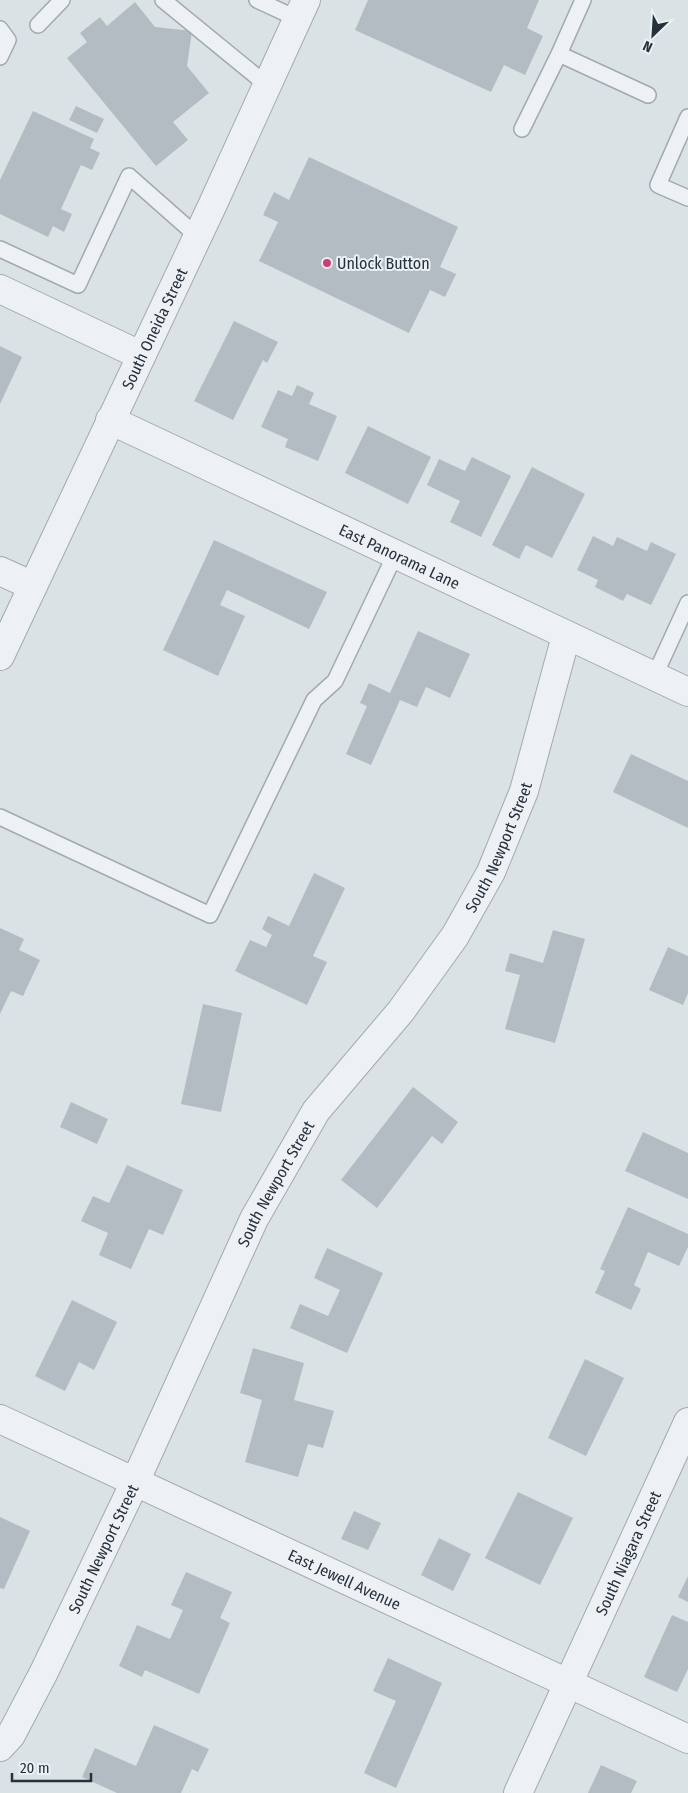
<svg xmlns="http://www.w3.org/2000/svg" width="688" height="1793" font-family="'Fira Sans Condensed',sans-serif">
  <rect width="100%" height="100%" fill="#dbe2e6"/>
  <path fill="#b3bcc3" d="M368 0H539L527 28 543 36 525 75 504 65 491 92 355 30Z
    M135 2 155 27 192 31 187 66 209 93 173 122 188 140 156 166 67 58 87 42 80 33 100 17 107 26Z
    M76 106 104 119 97 133 69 120Z
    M33 111 94 139 90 148 100 153 92 170 81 165 61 209 72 214 64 232 53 226 48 237 0 214V180Z
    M309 157 458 227 440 267 456 274 445 297 430 290 409 333 259 261 278 222 263 215 274 192 289 200Z
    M234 321 278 342 267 363 263 360 233 420 194 401Z
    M0 346 22 357 0 404Z
    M297 385 314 393 309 404 337 416 318 461 285 447 288 439 261 427 278 390 292 396Z
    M368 426 431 457 408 504 345 473Z
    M472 457 511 476 481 537 450 522 460 501 427 485 439 459 465 471Z
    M532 467 585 494 552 558 526 545 519 559 492 545Z
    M593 536 613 546 617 537 647 551 651 542 676 554 651 605 627 594 623 601 595 587 598 580 577 570Z
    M214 540 327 592 309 629 227 590 220 605 245 616 218 676 163 650Z
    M418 631 470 654 450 698 426 687 417 707 400 700 371 765 346 754 367 706 360 703 369 683 390 693Z
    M631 754 688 781V828L613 792Z
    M314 873 345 888 313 956 327 962 307 1005 235 971 250 940 266 947 272 935 262 929 268 916 289 926Z
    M0 928 24 939 19 950 40 960 23 996 11 991 0 1014Z
    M553 930 585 939 555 1043 505 1029 520 975 505 971 510 953 543 963Z
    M668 947 688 956V993L683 1005 649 990Z
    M203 1004 242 1013 221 1112 181 1104Z
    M413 1087 458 1122 442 1144 432 1136 377 1208 341 1180Z
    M71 1102 108 1119 97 1144 60 1127Z
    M643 1132 688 1153V1199L625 1171Z
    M127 1165 183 1190 163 1235 149 1229 131 1269 99 1255 108 1233 81 1221 93 1196 109 1203Z
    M628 1207 688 1234V1247L679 1266 648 1252 634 1285 641 1289 631 1310 595 1293 605 1271 600 1269Z
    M327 1248 383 1273 347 1353 290 1328 300 1304 328 1316 340 1290 314 1278Z
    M72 1300 117 1322 94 1370 79 1362 65 1391 35 1376Z
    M253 1348 304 1363 294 1400 334 1411 323 1448 308 1444 298 1477 245 1462 262 1400 240 1393Z
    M585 1359 624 1378 586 1456 548 1438Z
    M518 1492 573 1518 540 1585 485 1558Z
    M354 1511 381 1523 368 1550 341 1539Z
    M0 1517 30 1531 4 1589 0 1588Z
    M439 1538 471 1554 453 1591 421 1575Z
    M186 1572 232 1592 220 1618 230 1623 199 1694 145 1670 142 1677 119 1666 137 1625 170 1639 183 1610 171 1605Z
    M688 1576V1602L678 1597Z
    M672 1615 688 1622V1669L677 1692 644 1677Z
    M388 1658 442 1683 396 1788 364 1773 396 1701 373 1691Z
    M154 1725 209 1749 198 1772 192 1769 181 1793H117L82 1777 95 1748 136 1766Z
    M601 1765 637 1781 631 1793H588Z"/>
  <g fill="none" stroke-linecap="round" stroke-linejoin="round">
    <defs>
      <path id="service" d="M163 0 267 85
        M257 0 298 19
        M38 25 62 0
        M0 29 8 40 0 57
        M559 54 648 95
        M688 117 658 185 688 198
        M522 129 559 54 583 0
        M0 249 78 285 129 176 197 236
        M654 677 688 603
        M0 817 210 915 314 700 335 681 395 555"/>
      <g id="minor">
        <path d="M0 289 140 355"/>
        <path id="s1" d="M110 420 688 692"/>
        <path d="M0 571 33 586"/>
        <path id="s2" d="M0 1747 11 1735 44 1672 135 1482 254 1219 316 1111 401 1011 455 936 491 872 524 791 566 636"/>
        <path id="s3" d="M518 1793 688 1422"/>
      </g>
      <g id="tertiary">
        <path id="s4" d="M0 656 212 206 306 0"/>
        <path id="s5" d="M0 1419 688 1739"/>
      </g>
    </defs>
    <use href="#service" stroke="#a1aab0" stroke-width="18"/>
    <use href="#minor" stroke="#a1aab0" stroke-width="30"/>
    <use href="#tertiary" stroke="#a1aab0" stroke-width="30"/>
    <use href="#service" stroke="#eef1f4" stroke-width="15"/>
    <use href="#minor" stroke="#eef1f4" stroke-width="28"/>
    <use href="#tertiary" stroke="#eef1f4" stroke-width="28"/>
  </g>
  <circle fill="#ce3e71" stroke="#eaf0f4" stroke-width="2" cx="327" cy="263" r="5"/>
  <g text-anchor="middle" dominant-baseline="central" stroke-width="4" stroke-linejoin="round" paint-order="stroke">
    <g font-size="16" fill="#25323c" stroke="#eaf0f4" text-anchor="start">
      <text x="337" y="263">Unlock Button</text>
    </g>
    <g font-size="16" fill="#25323c" stroke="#eaf0f4">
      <text stroke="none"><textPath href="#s4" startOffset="362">South Oneida Street</textPath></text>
      <text stroke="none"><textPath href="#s1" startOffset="320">East Panorama Lane</textPath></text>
      <text stroke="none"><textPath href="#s2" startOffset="1034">South Newport Street</textPath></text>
      <text stroke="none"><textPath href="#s2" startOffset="628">South Newport Street</textPath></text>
      <text stroke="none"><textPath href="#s2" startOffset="224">South Newport Street</textPath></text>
      <text stroke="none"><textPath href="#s3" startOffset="264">South Niagara Street</textPath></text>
      <text stroke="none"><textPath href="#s5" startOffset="380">East Jewell Avenue</textPath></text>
    </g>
  </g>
  <g transform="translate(653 35) rotate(205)" stroke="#eaf0f4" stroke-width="4" paint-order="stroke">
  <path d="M0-4L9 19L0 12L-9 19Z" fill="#25323c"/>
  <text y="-8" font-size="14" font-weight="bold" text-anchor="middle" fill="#25323c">N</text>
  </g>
  <path d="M12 1773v8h79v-8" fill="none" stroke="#25323c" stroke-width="2.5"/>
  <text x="20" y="1773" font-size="15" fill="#25323c" stroke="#eaf0f4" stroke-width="4" paint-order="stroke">20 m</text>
</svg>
